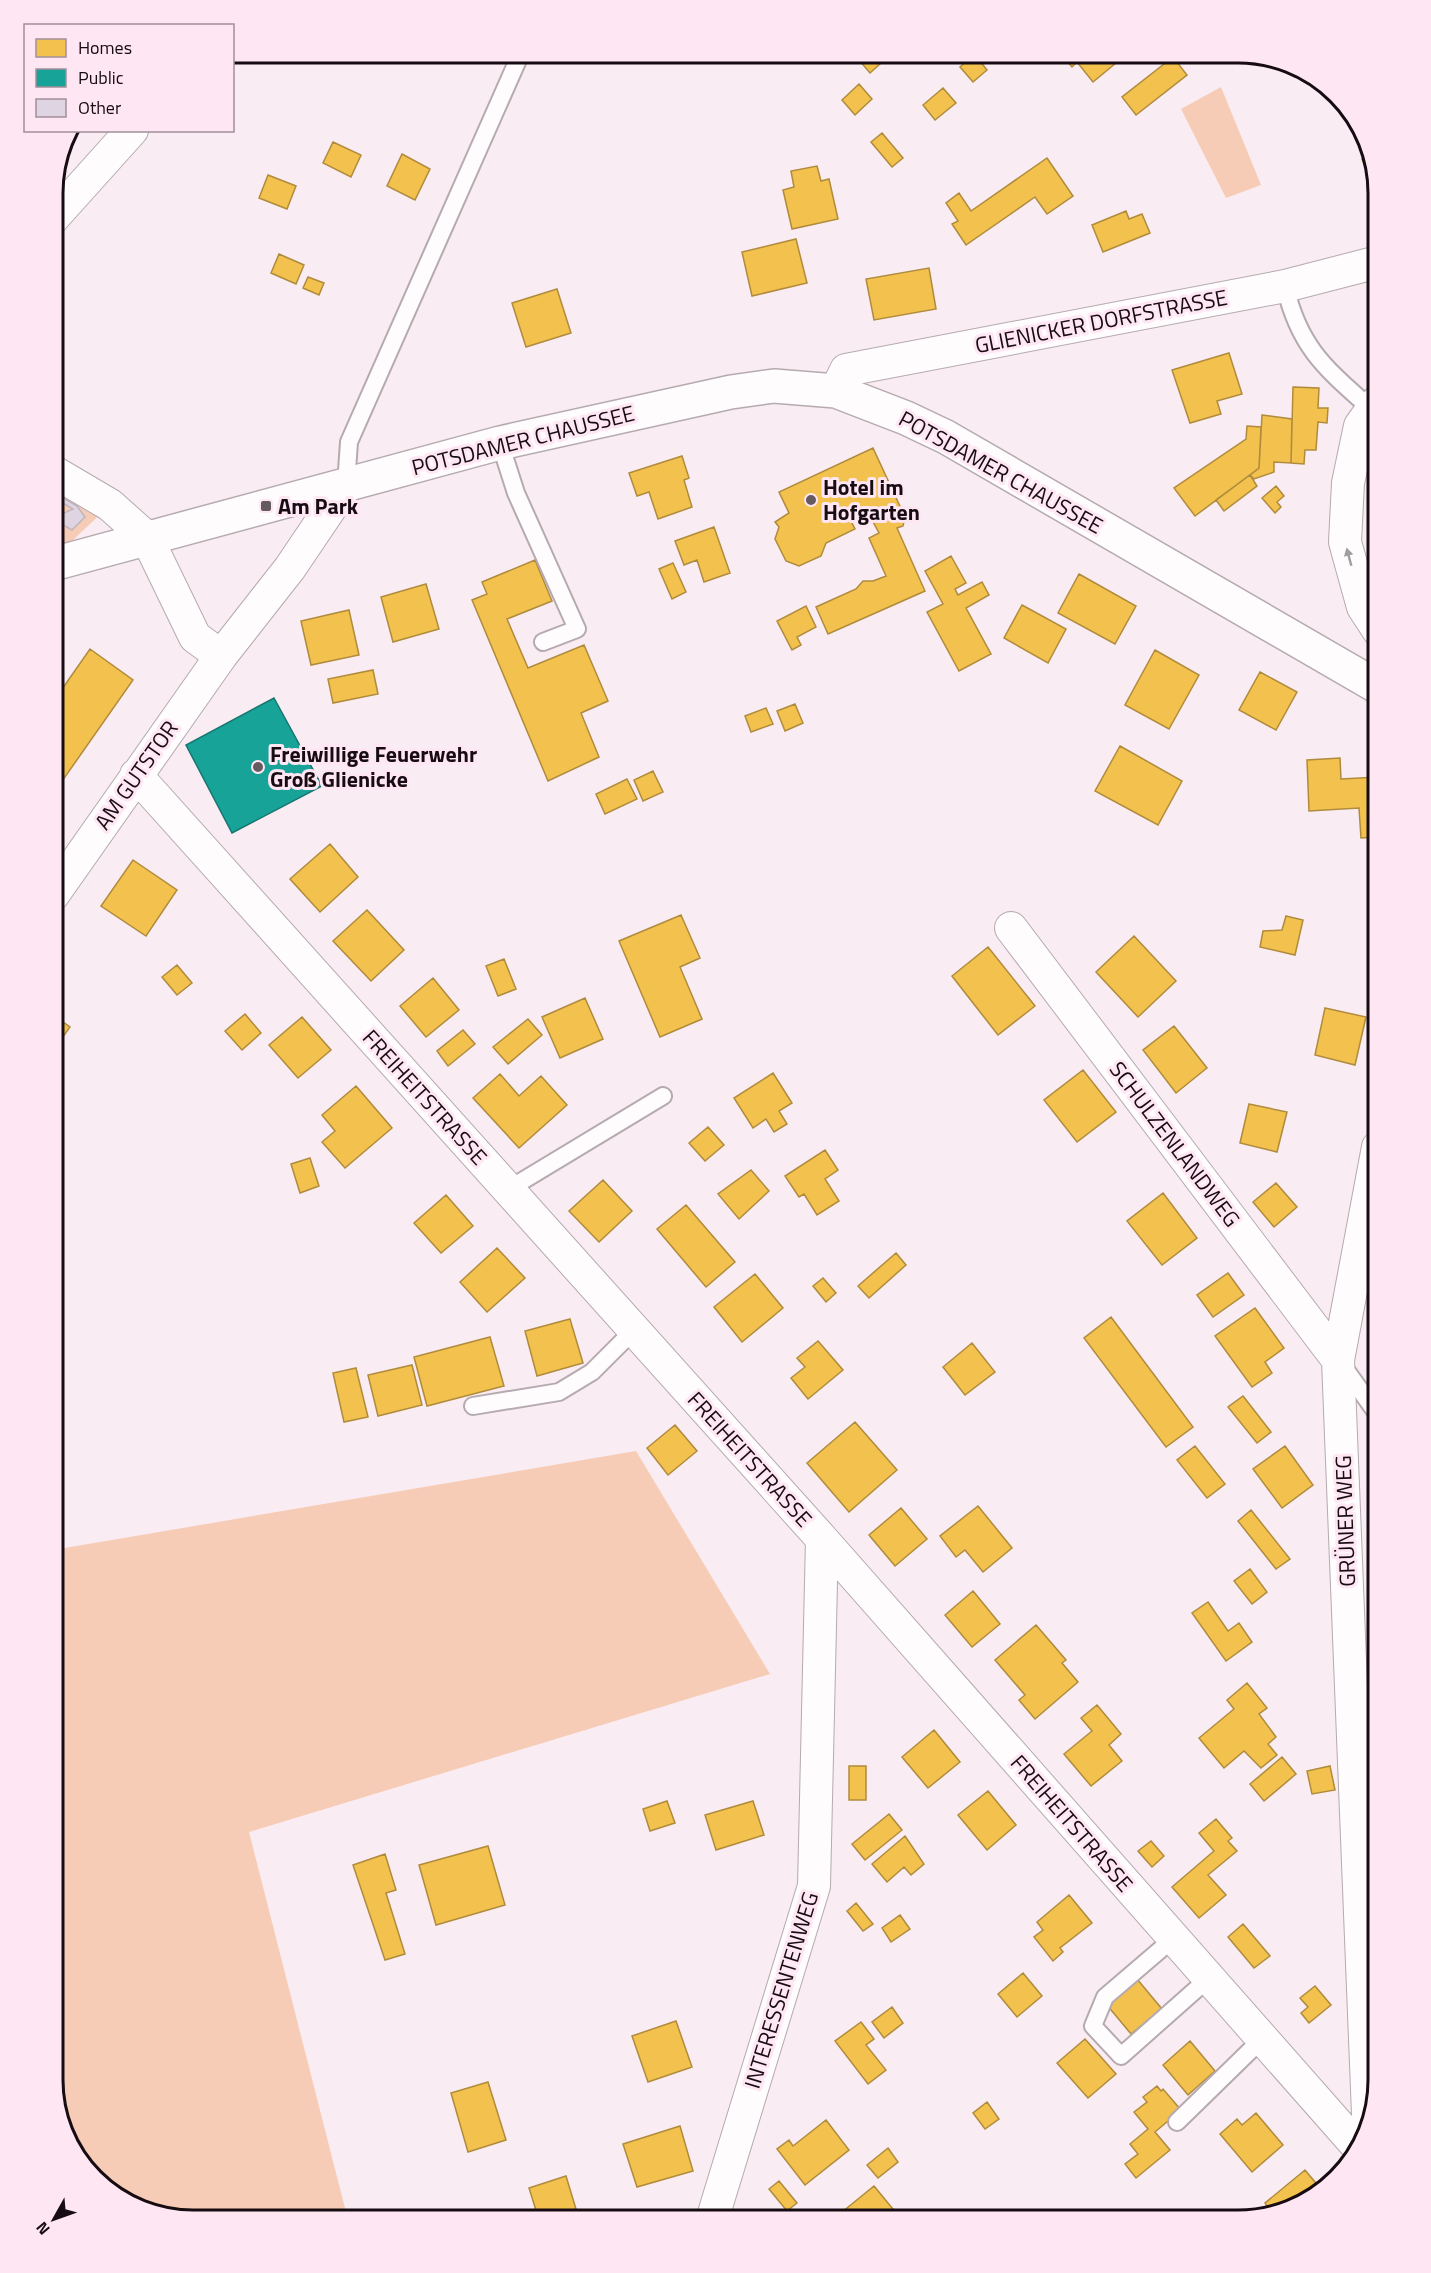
<svg xmlns="http://www.w3.org/2000/svg" width="1431" height="2273" font-family="'Titillium Web',sans-serif">
  <rect width="100%" height="100%" fill="#f9ecf3"/>
  <path fill="#f7ccb6" d="M1221 87 1261 185 1226 198 1181 109Z
    M53 472 110 505 53 559Z
    M636 1451 770 1674 249 1832 348 2220H185L115 2197 67 2142 53 2079V1550Z"/>
  <path fill="#f2c14e" stroke="#b08b3c" stroke-width="1.5" d="M853 53H871L880 64 870 73Z
    M882 53H901L890 62Z
    M1060 53H1128L1093 82 1077 62 1072 67Z
    M974 54 987 70 973 82 960 67Z
    M1173 57 1187 75 1136 115 1122 97Z
    M859 84 872 99 855 115 842 100Z
    M943 88 956 103 935 120 923 105Z
    M882 133 903 158 892 167 871 142Z
    M333 142 361 155 351 177 323 163Z
    M1368 150 1378 194V196L1362 159Z
    M402 154 430 169 415 200 387 186Z
    M1047 158 1073 196 1047 214 1035 197 966 245 952 224 958 221 946 203 959 193 971 211Z
    M817 166 821 181 829 179 838 219 792 229 783 190 794 187 791 171Z
    M268 175 296 186 287 209 259 198Z
    M1126 211 1129 219 1142 214 1150 233 1103 252 1092 225Z
    M796 239 807 283 752 296 742 252Z
    M279 254 304 265 296 284 271 273Z
    M929 268 936 309 874 320 866 279Z
    M308 277 324 283 319 295 303 288Z
    M557 289 571 333 526 347 512 303Z
    M1229 353 1242 394 1217 401 1221 414 1190 423 1172 370Z
    M1293 387 1319 388 1318 408H1328L1327 423 1318 422 1316 450H1305L1304 464 1291 463Z
    M1262 415 1292 419 1291 463 1274 462V472L1254 479 1250 475 1259 468Z
    M1247 426 1261 427 1259 468 1195 516 1174 488 1246 439Z
    M873 448 905 517 903 526 897 528 925 591 828 634 816 607 856 589 863 581H873L886 576 869 538 879 533 866 509 849 517 855 529 826 543 821 556 799 566 786 561 775 539 779 527 775 522 789 513 779 492Z
    M682 456 689 478 684 480 692 507 658 519 649 492 637 496 629 473Z
    M1250 475 1257 486 1224 511 1216 500Z
    M1276 486 1284 496 1277 502 1281 507 1275 513 1262 498Z
    M714 527 730 573 704 582 697 560 684 565 675 541Z
    M951 556 966 583 955 589 958 595 982 582 989 595 966 608 991 654 959 671 927 612 943 604 925 571Z
    M535 560 552 601 507 619 528 668 584 645 608 701 581 713 599 757 548 781 472 600 487 594 482 582Z
    M673 563 686 592 672 599 659 569Z
    M1079 574 1136 606 1115 644 1058 613Z
    M426 584 439 629 393 642 381 597Z
    M1022 605 1066 629 1048 663 1004 638Z
    M806 606 816 627 797 637 801 645 792 650 777 621Z
    M349 610 359 655 311 665 301 621Z
    M90 649 133 680 53 794V702Z
    M1155 650 1199 675 1169 729 1125 705Z
    M373 670 378 694 333 703 328 679Z
    M1260 672 1297 692 1276 730 1239 710Z
    M795 704 803 723 785 731 777 711Z
    M766 708 773 724 751 732 745 716Z
    M1120 746 1182 781 1158 825 1095 791Z
    M1340 758 1341 779 1378 777V837L1361 838 1359 808 1309 811 1307 760Z
    M653 771 663 792 643 801 634 780Z
    M627 779 637 799 605 814 596 794Z
    M330 844 358 877 320 912 290 879Z
    M133 860 177 890 146 936 101 906Z
    M367 910 404 950 371 981 333 941Z
    M681 915 700 958 680 967 702 1019 660 1037 619 941Z
    M1286 916 1303 920 1295 955 1260 947 1263 931 1282 930Z
    M1134 936 1176 981 1138 1017 1096 972Z
    M988 947 1035 1006 998 1035 952 976Z
    M504 959 516 989 498 996 486 966Z
    M177 965 192 983 177 995 162 977Z
    M433 978 459 1010 426 1037 400 1006Z
    M585 998 603 1039 560 1058 542 1017Z
    M1325 1008 1366 1017 1355 1065 1315 1055Z
    M245 1014 261 1033 242 1050 225 1031Z
    M53 1015 70 1027 53 1051Z
    M302 1017 331 1050 298 1078 269 1045Z
    M528 1019 542 1035 508 1064 493 1047Z
    M1174 1026 1207 1068 1176 1093 1143 1050Z
    M463 1030 475 1044 448 1066 437 1051Z
    M1083 1070 1116 1112 1077 1142 1044 1100Z
    M773 1073 792 1103 779 1111 787 1124 774 1132 766 1119 753 1128 734 1098Z
    M500 1074 519 1096 541 1076 567 1105 519 1148 473 1098Z
    M356 1086 392 1128 345 1168 322 1142 335 1131 322 1115Z
    M1249 1104 1287 1112 1277 1152 1240 1143Z
    M708 1127 724 1145 705 1161 689 1143Z
    M825 1150 838 1170 825 1179 839 1201 817 1215 804 1194 799 1197 785 1176Z
    M310 1158 319 1186 300 1193 291 1164Z
    M751 1170 769 1191 739 1219 718 1194Z
    M603 1180 632 1211 599 1242 569 1211Z
    M1276 1183 1297 1207 1274 1227 1253 1202Z
    M1163 1193 1197 1238 1162 1265 1127 1221Z
    M446 1195 473 1226 441 1253 414 1223Z
    M686 1205 735 1262 706 1287 657 1229Z
    M497 1248 525 1278 487 1312 460 1282Z
    M896 1253 906 1265 869 1298 858 1286Z
    M1228 1273 1244 1295 1213 1317 1197 1295Z
    M755 1274 783 1308 742 1342 714 1307Z
    M823 1278 836 1293 826 1302 813 1286Z
    M1255 1308 1284 1348 1265 1362 1272 1373 1252 1387 1215 1336Z
    M1111 1317 1193 1427 1166 1447 1084 1338Z
    M570 1319 583 1363 537 1376 525 1331Z
    M490 1337 504 1386 427 1406 414 1357Z
    M818 1341 843 1370 808 1399 791 1378 805 1367 797 1358Z
    M972 1343 995 1372 965 1395 943 1367Z
    M412 1365 422 1405 378 1416 368 1375Z
    M356 1368 368 1417 344 1422 333 1373Z
    M1243 1396 1271 1432 1257 1443 1228 1407Z
    M855 1422 897 1470 849 1512 807 1463Z
    M675 1425 697 1451 668 1475 647 1448Z
    M1195 1446 1225 1484 1207 1498 1177 1460Z
    M1285 1446 1313 1485 1282 1508 1253 1469Z
    M978 1506 1012 1548 983 1572 965 1550 956 1557 940 1536Z
    M901 1508 927 1539 895 1566 869 1535Z
    M1251 1510 1290 1559 1276 1569 1238 1521Z
    M1250 1569 1267 1592 1252 1604 1234 1581Z
    M973 1591 1000 1624 972 1647 945 1615Z
    M1208 1602 1228 1631 1239 1623 1252 1642 1226 1661 1192 1613Z
    M1036 1625 1066 1660 1062 1663 1078 1682 1035 1719 1019 1700 1025 1695 995 1660Z
    M1247 1683 1267 1708 1259 1714 1276 1737 1268 1744 1277 1755 1261 1768 1244 1751 1224 1768 1199 1738 1234 1709 1227 1700Z
    M1097 1705 1121 1734 1109 1745 1122 1761 1091 1786 1064 1754 1092 1731 1081 1718Z
    M934 1730 960 1762 928 1788 902 1757Z
    M1282 1757 1296 1774 1264 1801 1250 1784Z
    M849 1766H866V1800H849Z
    M1330 1766 1335 1790 1312 1794 1307 1771Z
    M988 1791 1016 1825 987 1850 958 1815Z
    M667 1801 675 1823 650 1831 643 1809Z
    M753 1801 764 1835 716 1850 705 1815Z
    M889 1814 902 1830 865 1860 852 1844Z
    M1216 1819 1232 1838 1228 1841 1237 1851 1208 1875 1226 1895 1199 1918 1172 1887 1214 1851 1199 1833Z
    M905 1836 924 1864 911 1875 904 1867 887 1882 872 1864Z
    M1151 1841 1164 1856 1152 1867 1138 1851Z
    M488 1846 505 1905 436 1925 419 1865Z
    M385 1854 396 1890 386 1893 405 1954 385 1960 353 1865Z
    M1069 1895 1092 1923 1060 1948 1063 1952 1053 1961 1034 1937 1043 1930 1037 1922Z
    M856 1903 873 1924 863 1931 847 1911Z
    M900 1915 910 1929 891 1942 882 1928Z
    M1243 1924 1270 1956 1254 1968 1228 1937Z
    M1023 1973 1042 1996 1017 2017 998 1994Z
    M1137 1979 1162 2009 1131 2034 1107 2005Z
    M1315 1986 1331 2005 1309 2023 1301 2013 1308 2007 1300 1998Z
    M892 2007 903 2023 884 2038 872 2022Z
    M676 2021 692 2067 648 2082 632 2036Z
    M861 2022 874 2039 866 2045 886 2070 868 2084 835 2041Z
    M1085 2039 1116 2074 1088 2098 1057 2063Z
    M1190 2041 1215 2071 1188 2095 1163 2065Z
    M488 2082 506 2140 468 2152 451 2093Z
    M1157 2086 1161 2091 1163 2089 1181 2110 1155 2132 1170 2150 1136 2178 1125 2164 1138 2154 1130 2144 1148 2129 1134 2112 1147 2102 1143 2097Z
    M987 2102 999 2119 985 2129 973 2113Z
    M1256 2113 1283 2145 1252 2172 1220 2134 1237 2119 1242 2125Z
    M826 2120 849 2150 805 2185 777 2149 789 2140 793 2146Z
    M680 2126 693 2171 637 2187 623 2144Z
    M888 2148 898 2162 878 2178 867 2165Z
    M1305 2170 1320 2188 1300 2206 1271 2213 1265 2203Z
    M566 2176 576 2209 539 2220 529 2188Z
    M779 2181 797 2203 787 2211 769 2189Z
    M874 2186 902 2220H849L842 2212Z
    M623 2211 653 2220H620Z"/>
  <path fill="#17a398" stroke="#177670" stroke-width="1.5" d="M274 698 322 786 232 833 186 745Z"/>
  <path fill="#dfd4e1" stroke="#beb5bd" stroke-width="1.5" d="M53 492 77 506 85 517 72 530 65 526 60 519 64 513 73 509 53 497Z"/>
  <g fill="none" stroke-linecap="round" stroke-linejoin="round">
    <defs>
      <path id="service" d="M1285 286C1299 347 1325 368 1370 408
        M500 443 516 493 577 629 543 642
        M346 485 349 442 521 53
        M509 1189 663 1096
        M1343 1366 1378 1415
        M473 1406 559 1392 592 1372 634 1330
        M1174 1938 1105 1997 1093 2026 1121 2056 1209 1978
        M1177 2122 1262 2039"/>
      <path id="minor" d="M53 218 132 130
        M836 391 846 370 1285 286 1378 262
        M54 472 110 505 147 538 195 637 221 656
        M1378 630 1363 607 1345 542 1348 483 1360 426 1378 401
        M136 775 822 1539 1358 2147
        M53 895 221 656 290 568 346 485
        M1011 928 1338 1360
        M1368 2114 1338 1360 1378 1147
        M712 2220 814 1886 822 1539"/>
      <path id="primary" d="M53 564 500 443 731 392 774 386 836 391 906 418 946 437 1378 687"/>
    </defs>
    <use href="#service" stroke="#b5aab0" stroke-width="20"/>
    <use href="#minor" stroke="#b5aab0" stroke-width="34"/>
    <use href="#primary" stroke="#b5aab0" stroke-width="36"/>
    <path stroke="#dfdbdd" stroke-width="4" stroke-dasharray="4.5 4.5" stroke-linecap="butt" d="M53 519 67 528"/>
    <use href="#service" stroke="#fefcfd" stroke-width="16"/>
    <use href="#minor" stroke="#fefcfd" stroke-width="32"/>
    <use href="#primary" stroke="#fefcfd" stroke-width="33"/>
  </g>
  <defs><path id="oneway-solid" d="M-6-.8H1V-3.2L6.5 0L1 3.2V.8H-6Z" transform="scale(1.5)"/></defs>
  <use fill="#a19c9f" href="#oneway-solid" transform="translate(1349 557) rotate(-105)"/>
  <g fill="#655a60" stroke="#ffe6f3" stroke-width="2">
    <circle cx="811" cy="500" r="6"/>
    <rect x="260" y="500" width="12" height="12" rx="3"/>
    <circle cx="258" cy="767" r="6"/>
  </g>
  <g text-anchor="middle" dominant-baseline="central" stroke-width="6" stroke-linejoin="round" paint-order="stroke">
    <g font-size="22" fill="#160c11" stroke="#ffe6f3">
      <text transform="translate(1101 321) rotate(-11)">GLIENICKER DORFSTRASSE</text>
      <text transform="translate(523 440) rotate(-14)">POTSDAMER CHAUSSEE</text>
      <text transform="translate(1001 472) rotate(29)">POTSDAMER CHAUSSEE</text>
      <text transform="translate(136 775) rotate(-55)">AM GUTSTOR</text>
      <text transform="translate(425 1097) rotate(48)">FREIHEITSTRASSE</text>
      <text transform="translate(1175 1144) rotate(53)">SCHULZENLANDWEG</text>
      <text transform="translate(750 1459) rotate(48)">FREIHEITSTRASSE</text>
      <text transform="translate(1345 1521) rotate(-92)">GRÜNER WEG</text>
      <text transform="translate(1072 1823) rotate(49)">FREIHEITSTRASSE</text>
      <text transform="translate(781 1990) rotate(-73)">INTERESSENTENWEG</text>
    </g>
    <g font-size="22" font-weight="bold" fill="#160c11" stroke="#ffe6f3" text-anchor="start">
      <text x="823" y="487">Hotel im<tspan x="823" dy="25">Hofgarten</tspan></text>
      <text x="278" y="506">Am Park</text>
      <text x="270" y="754">Freiwillige Feuerwehr<tspan x="270" dy="25">Groß Glienicke</tspan></text>
    </g>
  </g>
  <path d="M0 0H1431V2273H0ZM193 63H1238A130 130 0 0 1 1368 193V2080A130 130 0 0 1 1238 2210H193A130 130 0 0 1 63 2080V193A130 130 0 0 1 193 63Z" fill="#ffe6f3" fill-rule="evenodd"/>
  <path fill="none" stroke="#160c11" stroke-width="3" d="M193 63H1238A130 130 0 0 1 1368 193V2080A130 130 0 0 1 1238 2210H193A130 130 0 0 1 63 2080V193A130 130 0 0 1 193 63Z"/>
  <rect x="24" y="24" width="210" height="108" fill="#ffe6f3" stroke="#a28f99" stroke-width="1.5"/>
  <rect x="36" y="39" width="30" height="18" fill="#f2c14e" stroke="#a28f99" stroke-width="1.5"/>
  <text x="78" y="54" font-size="18" fill="#160c11">Homes</text>
  <rect x="36" y="69" width="30" height="18" fill="#17a398" stroke="#a28f99" stroke-width="1.5"/>
  <text x="78" y="84" font-size="18" fill="#160c11">Public</text>
  <rect x="36" y="99" width="30" height="18" fill="#dfd4e1" stroke="#a28f99" stroke-width="1.5"/>
  <text x="78" y="114" font-size="18" fill="#160c11">Other</text>
  <g transform="translate(54 2219) rotate(230)" stroke="#ffe6f3" stroke-width="4.5" paint-order="stroke">
  <path d="M0-4.5L10 22L0 15L-10 22Z" fill="#160c11"/>
  <text y="-9" font-size="16" font-weight="bold" text-anchor="middle" fill="#160c11">N</text>
  </g>
</svg>
